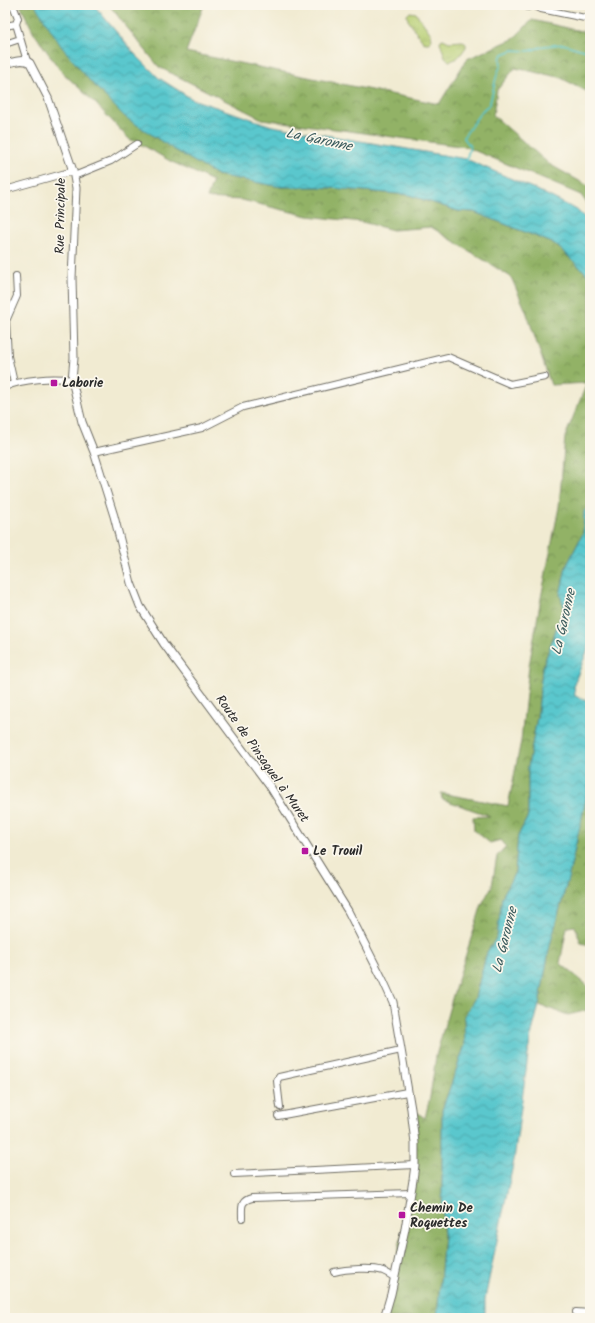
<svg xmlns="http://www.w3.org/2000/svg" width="595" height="1323" font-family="Kalam,sans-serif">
  <defs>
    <pattern id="grass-tufts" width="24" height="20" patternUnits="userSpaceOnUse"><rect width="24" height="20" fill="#b8cf74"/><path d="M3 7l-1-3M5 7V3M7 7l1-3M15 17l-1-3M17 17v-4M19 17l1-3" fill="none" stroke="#9eb265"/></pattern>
    <pattern id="forest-crowns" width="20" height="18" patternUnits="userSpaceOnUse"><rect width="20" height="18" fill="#92b266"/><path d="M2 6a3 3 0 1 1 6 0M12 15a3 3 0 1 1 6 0" fill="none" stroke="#779154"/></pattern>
    <pattern id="water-waves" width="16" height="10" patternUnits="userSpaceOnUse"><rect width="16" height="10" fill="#5ac7cd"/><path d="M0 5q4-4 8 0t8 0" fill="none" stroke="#4ba2a7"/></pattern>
  </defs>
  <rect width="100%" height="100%" fill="#fbf7ec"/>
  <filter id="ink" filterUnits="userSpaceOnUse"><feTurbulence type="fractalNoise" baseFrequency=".025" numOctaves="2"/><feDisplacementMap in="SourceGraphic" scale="8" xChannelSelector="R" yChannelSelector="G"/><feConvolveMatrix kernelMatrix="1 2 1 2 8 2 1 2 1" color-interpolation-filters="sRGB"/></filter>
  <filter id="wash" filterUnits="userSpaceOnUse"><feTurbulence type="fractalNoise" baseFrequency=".012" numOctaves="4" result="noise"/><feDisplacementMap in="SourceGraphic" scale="16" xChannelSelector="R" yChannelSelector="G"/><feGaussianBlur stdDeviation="0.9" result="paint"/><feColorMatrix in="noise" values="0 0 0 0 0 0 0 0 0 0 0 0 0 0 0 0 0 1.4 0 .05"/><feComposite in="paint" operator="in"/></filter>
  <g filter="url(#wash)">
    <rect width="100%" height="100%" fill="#f1ebd2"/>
    <path fill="url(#grass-tufts)" stroke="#727d50" d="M410 12 416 13 431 34 432 39C431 43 427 44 423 42L408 20 407 15Z
      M443 39 449 42 463 41 466 44V47C461 54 458 60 449 61L445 57 440 42 441 40Z"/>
    <path fill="url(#forest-crowns)" stroke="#5e6e48" d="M20 5H35L39 11 217 175 281 187H319L409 195 458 211 474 212 555 244 586 273 590 279V507L584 511 583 533 566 567 560 595 564 607 542 669 538 712 528 767V816L518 836 515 872 502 897 497 937 487 952 475 998 464 1016 465 1045 442 1110V1194L444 1236 437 1318H384L413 1180 411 1109 425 1118 430 1097 436 1056 453 995 482 904 492 886 497 856 506 846 501 840 490 843 474 830 473 817 490 816 442 799 441 793 508 806 521 741 529 666 541 598 559 507 565 437 587 383 551 385 526 311 511 277 431 227 393 230 362 222 308 216 242 200 207 198 213 181 170 161 146 147 129 139 96 104 60 70 34 33Z
      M109 5H204L186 52 439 104 467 59 513 39 532 20 590 33V93L559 77 515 68 497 90 493 115 549 164 590 187V208L581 195 466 147 262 119 159 67Z
      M590 781V945L581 943 575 926 567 927 560 963 587 985C591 992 591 1003 589 1010L568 1015 539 1005 550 945 569 875Z"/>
    <path fill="url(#water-waves)" stroke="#42797c" d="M35 5H94L133 52 159 78 192 99 272 126 466 159 537 190 577 210 590 223V279L586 273 555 244 474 212 458 211 409 195 319 187H281L217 175 173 149 125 117 90 81 61 46Z
      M590 507V644L574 684 575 696 590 702V781L569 875 550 945 539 1005 530 1040 514 1160 491 1269 485 1299V1318H437L444 1236 442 1194V1110L465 1045 464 1016 475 998 487 952 497 937 502 897 515 872 518 836 528 816V767L538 712 542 669 564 607 560 595 566 567 583 533 584 511Z"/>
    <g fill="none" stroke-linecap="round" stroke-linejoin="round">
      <path stroke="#5ac7cd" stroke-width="1.5" d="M466 161 470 146 463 137C471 129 479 110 489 105 494 92 494 78 501 65L500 59 503 54 513 50 529 51 544 46 563 44 590 52"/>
    </g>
  </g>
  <g filter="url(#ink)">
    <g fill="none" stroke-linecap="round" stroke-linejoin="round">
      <defs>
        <path id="minor" d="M13 5 18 18 16 24
          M524 5 528 7 532 5
          M533 5 541 9 590 19
          M16 24 27 61
          M5 26 16 24
          M5 44 20 39
          M74 176 111 161 137 144
          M5 190 73 171
          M14 383 8 356 6 321 17 296 16 276
          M5 387C22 379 54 377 72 380
          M94 452 202 428 243 407 448 357 510 384 545 377
          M280 1107 277 1081 279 1077 401 1050
          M278 1116 407 1092
          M234 1174 415 1165
          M242 1218C242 1207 240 1201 252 1198L411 1193
          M334 1272C346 1269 372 1267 383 1271 387 1273 391 1275 395 1278
          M576 1312 590 1313"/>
        <path id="tertiary" d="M5 64C13 62 23 58 30 63L48 98 73 171 76 188 72 278 74 358 72 380 82 422 94 452 114 516 131 583 140 606 164 644 271 788 348 911 383 980 393 1002 411 1109 415 1143V1165L413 1180 405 1229 391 1294 384 1318"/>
      </defs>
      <use href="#minor" stroke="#706e65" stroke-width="8"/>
      <use href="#tertiary" stroke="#706e65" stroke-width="9"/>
      <use href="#minor" stroke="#fff" stroke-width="6"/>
      <use href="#tertiary" stroke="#fff" stroke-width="7"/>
    </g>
  </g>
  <g fill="#b5179e" stroke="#fbf7ec" stroke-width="1.5">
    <rect x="50" y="379" width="8" height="8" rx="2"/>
    <rect x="301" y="847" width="8" height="8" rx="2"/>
    <rect x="398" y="1211" width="8" height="8" rx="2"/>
  </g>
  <g text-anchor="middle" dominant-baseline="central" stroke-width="3.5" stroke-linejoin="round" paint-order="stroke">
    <g font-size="13" fill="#2b2b2b" stroke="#fbf7ec">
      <text transform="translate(61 216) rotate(-89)">Rue Principale</text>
      <text transform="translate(262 759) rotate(55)">Route de Pinsaguel à Muret</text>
    </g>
    <g font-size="13" font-weight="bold" fill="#2b2b2b" stroke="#fbf7ec" text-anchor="start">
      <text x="62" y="383">Laborie</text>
      <text x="313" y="851">Le Trouil</text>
      <text x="410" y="1208">Chemin De<tspan x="410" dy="15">Roquettes</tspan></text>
    </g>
    <g font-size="14" font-style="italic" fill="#395a5c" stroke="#fbf7ec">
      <text transform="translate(319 140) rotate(12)">La Garonne</text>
      <text transform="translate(564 622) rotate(-77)">La Garonne</text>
      <text transform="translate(505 940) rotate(-76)">La Garonne</text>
    </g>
  </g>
  <rect width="595" height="1323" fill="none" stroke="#fbf7ec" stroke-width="20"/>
</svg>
